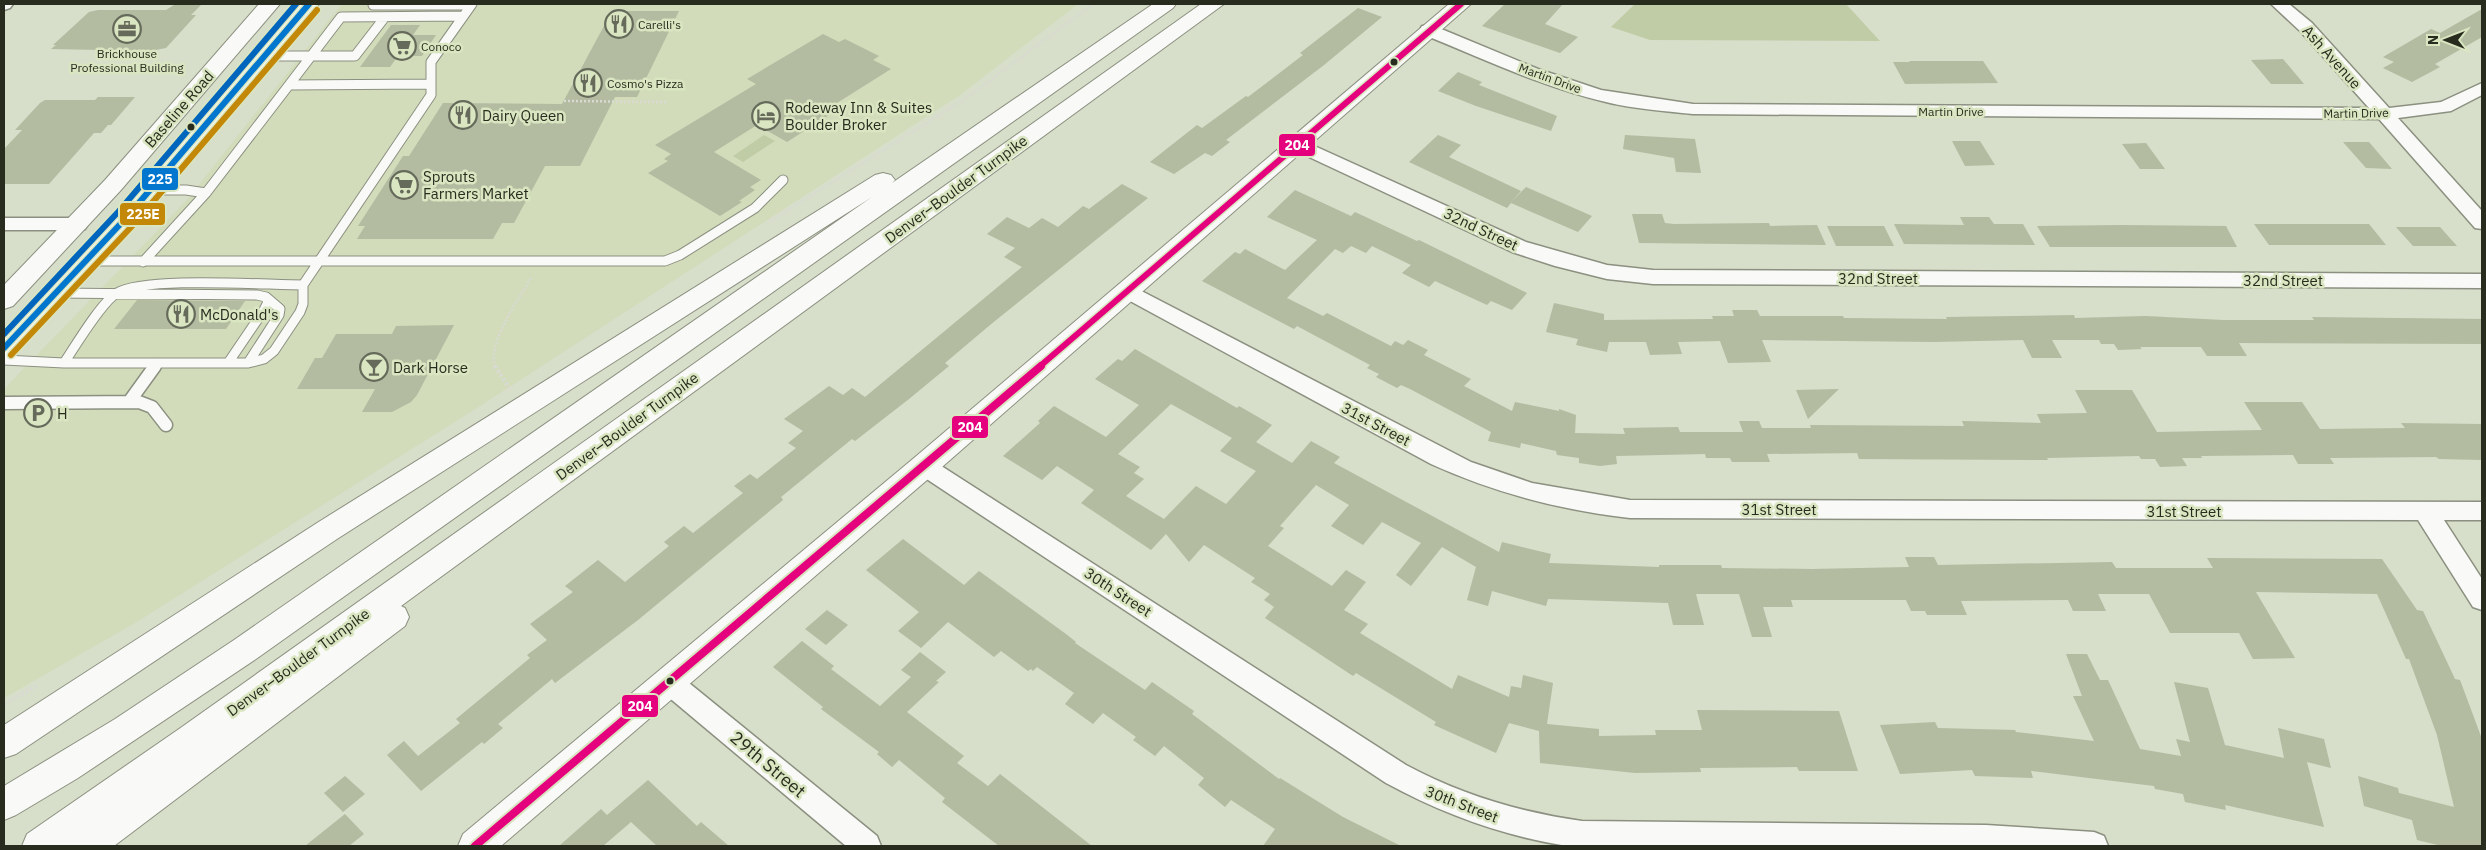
<svg xmlns="http://www.w3.org/2000/svg" width="2486" height="850" font-family="'IBM Plex Sans',sans-serif">
  <rect width="100%" height="100%" fill="#d7dec9"/>
  <path fill="#d2dcbb" d="M342 4H1078L960 95 477 408 135 623 4 698V389L186 201Z"/>
  <path fill="#c0cca6" d="M1635 4H1846L1880 41 1650 40 1611 27Z
    M764 135 775 141 743 162 733 156Z"/>
  <path fill="#b3bba1" fill-rule="evenodd" d="M1505 4H1563L1545 24 1578 37 1560 53 1482 26Z
    M174 5H201L191 15H196L166 48 150 51 51 49 56 45H53L89 12 98 10H166Z
    M1358 8 1382 17 1324 65 1226 140 1230 142 1212 156 1205 153 1174 174 1150 162 1197 125 1202 128 1246 96 1248 97 1303 55 1300 53Z
    M2482 9V37L2435 64 2440 67 2412 82 2383 68 2394 62 2383 57 2431 29 2440 33Z
    M612 11H679L637 97H615L580 166H545L514 223H502L493 239H357L365 226H358L403 156H409L443 103 562 104Z
    M391 25H420L413 35H436L422 56H398L390 67H360Z
    M823 34 839 42 845 39 879 56 873 60 891 69 837 103 843 106 787 142 757 125 714 152 761 180 750 187 755 190 739 201 742 202 720 216 648 173 668 161 664 159 671 154 655 145 756 84 747 79Z
    M2283 59 2304 84H2271L2251 60Z
    M1909 61H1983L1998 83 1905 84 1893 62H1910Z
    M1458 72 1482 82 1479 85 1557 116 1551 131 1476 106 1438 91Z
    M98 97H135L111 125H108L101 133H94L49 184H4V149L22 130H15L40 103 45 100H95Z
    M1438 135 1461 145 1449 157 1521 191 1511 202 1526 187 1592 216 1578 232 1511 203 1507 208 1409 162Z
    M1625 135 1695 139 1701 173 1676 172 1674 158 1623 149Z
    M1952 141H1980L1995 165 1965 166Z
    M2343 142H2369L2392 169 2366 168Z
    M2146 143 2165 169H2140L2122 144Z
    M1122 184 1148 198 990 325 945 363 949 366 909 399 855 441 852 439 781 497 783 500 638 620 555 683 552 679 498 724 503 728 484 744 482 742 421 791 387 755 404 741 418 756 460 723 456 719 530 658 527 655 547 640 530 624 573 592 565 586 598 560 625 582 669 546 664 542 684 526 693 533 743 493 734 486 750 474 757 479 796 448 788 443 803 431 784 419 829 386 843 395 852 388 865 397 1022 267 1004 257 1015 248 987 234 1007 217 1029 228 1042 218 1058 227 1083 206 1089 209Z
    M1295 190 1351 216 1355 212 1417 241 1419 240 1527 293 1512 310 1491 301 1487 305 1435 281 1429 287 1402 273 1411 265 1372 246 1366 253 1351 246 1343 253 1335 249 1287 298 1323 316 1327 313 1391 346 1395 341 1403 345 1408 340 1428 350 1424 355 1471 379 1464 386 1512 411 1515 402 1559 411V409L1576 415 1575 433 1625 434 1623 428 1678 427 1680 432H1743L1739 421H1759L1762 428H1811L1810 425 1964 426 1962 421 2041 423 2037 414 2087 413 2075 390H2132L2157 432 2262 430 2244 402H2302L2320 429 2405 428 2401 423 2482 424V460L2439 459 2436 457 2330 458 2334 464H2298L2293 455 2201 456 2202 458H2182L2187 466 2160 467 2155 459H2141L2139 456 2047 458 2048 460 1859 459 1857 453 1767 454 1770 462H1732L1730 458H1706L1705 454 1616 456 1617 464 1600 466 1579 463V458L1557 455 1556 451 1521 443 1520 448 1488 441 1491 432 1410 389 1401 385 1397 388 1376 377 1379 374 1367 368 1370 365 1297 326 1294 329 1202 281 1235 252 1240 254 1245 249 1285 270 1317 240 1267 217Z
    M1632 214H1662L1665 223 1674 224 1769 223 1770 226 1817 225 1826 245 1639 243Z
    M1960 217H1989L1994 224H2023L2035 245 1904 244 1894 224 1964 225Z
    M2254 224H2369L2386 245H2269Z
    M2122 225 2226 226 2237 247H2050L2037 226Z
    M1827 226H1884L1894 246H1836Z
    M2396 227H2440L2457 246H2413Z
    M137 300 245 301 226 329H114Z
    M1554 303 1604 314V320L1713 319 1712 316H1734L1732 310H1757L1760 316H1843L1844 318 1947 319 1946 317 2074 315 2075 318 2146 316 2223 320H2314L2312 317 2482 319V344L2239 343 2247 356H2207L2201 347H2140L2142 349 2118 350 2114 344H2101L2099 340H2052L2062 358H2032L2023 340 1934 342 1762 340 1771 362 1728 363 1720 341 1678 342 1682 354 1650 355 1646 342H1609L1607 352 1576 345 1578 339 1546 332Z
    M454 325 417 395 411 402 392 412H362L375 389H297L315 358H322L336 334H392L396 326Z
    M1135 349 1237 408 1239 406 1272 425 1256 442 1292 463 1311 441 1340 457 1334 463 1499 552 1502 542 1551 554 1549 563 1659 567V565H1721L1722 568 1812 569 1909 567 1905 557H1934L1938 565 2112 562 2116 568H2213L2207 558 2382 559 2417 610 2423 611 2455 679 2460 680 2482 739V846H2442L2417 840 2412 820 2364 806 2358 776 2398 788 2399 793 2454 807 2437 735 2409 659H2406L2377 594 2256 592 2295 658 2253 659 2239 633H2170L2149 594H2098L2106 611H2073L2068 600 1961 601 1967 615H1927L1925 611H1911L1906 600H1791L1793 607H1763L1772 637H1752L1739 594H1696L1704 625H1673L1668 603 1548 599 1546 606 1492 591 1488 606 1467 600 1476 567 1442 547 1411 586 1396 575 1421 543 1382 522 1363 545 1331 526 1349 505 1316 485 1280 526 1284 528 1268 546 1332 586 1346 570 1366 582 1344 610 1368 624 1360 633 1452 689 1458 675 1509 697 1511 686 1521 688 1523 675 1553 683 1547 724 1599 729V736L1656 735 1655 730H1702L1697 710 1839 711 1858 771H1799L1797 767 1700 768 1701 772 1635 773 1540 763 1539 731 1509 723 1496 753 1434 725 1436 722 1356 673 1353 676 1265 618 1274 607 1264 600 1270 594 1251 582 1255 578 1204 545 1189 562 1166 534 1151 550 1081 503 1094 490 1057 466 1042 480 1003 456 1040 423 1038 421 1054 406 1106 437 1139 405 1095 379 1118 359 1122 361ZM1171 404 1232 438 1220 451 1256 471 1226 504 1196 486 1164 519 1126 496 1144 479 1134 473 1140 467 1118 454Z
    M1839 389 1808 419 1796 390Z
    M903 539 964 585 979 571 1066 634 1076 642 1075 643 1145 690 1152 682 1194 711 1192 714 1279 779 1280 778 1343 817 1401 846H1263L1275 829 1231 800 1225 807 1198 785 1204 778 1164 746 1155 756 1133 740 1136 737 1103 713 1093 724 1065 704 1074 693 1037 667 1033 671 1031 669 1028 671 1001 651 994 657 948 622 921 648 898 631 919 612 866 570Z
    M827 610 848 625 826 645 805 629Z
    M802 641 834 666 831 669 880 706 911 677 901 670 920 652 946 672 936 681 939 682 907 712 964 756 957 763 988 786 1000 774 1092 846H999L942 802 945 798 899 760 892 767 877 754 879 752 821 709 823 707 773 667Z
    M2066 654H2087L2100 680H2108L2140 749 2181 756 2176 739 2190 742 2174 682 2208 688 2225 745 2284 758 2278 728 2324 739 2331 768 2307 762 2324 827 2225 805 2226 810 2185 802 2183 794 2155 789 2154 786 2031 771 2033 778 1975 776 1972 770 1900 774 1880 725 1935 722 1938 728 2015 730 2016 732 2094 741 2073 696H2082Z
    M345 776 365 794 343 812 324 793Z
    M648 780 697 826 701 822 729 846H657L631 822 603 846H559L601 809 607 815Z
    M345 814 364 834 349 846H305Z"/>
  <g fill="none" stroke-linecap="round" stroke-linejoin="round">
    <defs>
      <path id="lane-far1" d="M373 5H471
        M265 56H355L385 17
        M289 85 341 17 463 16
        M151 190H186L206 193
        M86 261H665L680 255 755 208 783 180
        M143 262 206 193 289 85 430 84
        M56 293 257 295 266 297 268 302 264 310 228 363
        M4 360 64 363H248L264 359 274 351 300 312 303 304V285L431 95V62L472 4
        M64 363C74 348 102 301 117 293 144 276 265 285 303 285
        M248 363 279 315 280 309 266 297
        M154 367 157 363"/>
      <path id="lane" d="M129 402 155 366
        M4 403 139 402 152 407 166 425"/>
      <path id="street" d="M4 4H13L10 8 4 10Z
        M2271 4H2289L2312 23 2389 108 2441 102 2482 83V95L2451 111 2398 118 2482 211V229L2475 228 2379 119 1693 114C1664 111 1634 109 1606 102 1542 87 1482 58 1422 34L1420 30 1422 26H1434L1538 69 1601 90 1693 104 2369 108 2300 31Z
        M1299 139 1526 242 1607 265 1653 270 2482 274V288L1653 284 1607 279 1555 266 1512 252 1292 149 1290 145 1292 141Z
        M4 218H78L85 219 88 224 85 229 78 230H4Z
        M1126 283 1471 462 1532 483 1630 500 2482 502V520H2444L2482 579V610L2473 607 2418 520 1630 518C1560 510 1495 493 1431 464L1119 295 1116 290 1119 285Z
        M924 457 932 460 1406 765C1462 795 1519 812 1582 821L1986 825 2094 832 2104 836 2108 846H1567C1503 836 1443 814 1386 783L916 472 912 466 916 460Z
        M669 670 678 674 877 836 881 846H846L660 690 656 682 660 674Z"/>
      <path id="secondary" d="M259 4H280L121 190 13 306 4 309V285L105 180Z
        M298 4H319L134 224 13 355 4 357V332L118 212Z
        M1449 4H1471L934 474 501 846H458L463 834 914 458Z"/>
      <path id="highway" d="M1153 4H1176L1173 8 256 659 78 778 16 815 4 820V786L115 719 234 640 872 197 337 539 16 754 4 758V725L317 523 875 175 883 173 891 175 895 180 892 183Z
        M1201 4H1224L401 606 405 608 409 617 405 626 114 846H22L27 834 179 729Z"/>
    </defs>
    <use href="#lane-far1" stroke="#8b9080" stroke-width="11"/>
    <use href="#lane" stroke="#8b9080" stroke-width="15"/>
    <use href="#street" stroke="#8b9080" stroke-width="3"/>
    <use href="#secondary" stroke="#8b9080" stroke-width="2"/>
    <use href="#highway" stroke="#8b9080" stroke-width="2"/>
    <path stroke="#d8dad3" stroke-width="2.5" stroke-dasharray="2 2" stroke-linecap="butt" d="M564 101 668 102
      M770 221 968 97 1093 4
      M495 367C487 343 519 299 531 278"/>
    <path stroke="#d8dad3" stroke-width="4" stroke-dasharray="2.5 2.5" stroke-linecap="butt" d="M495 366 509 388
      M4 704 36 686"/>
    <use href="#lane-far1" stroke="#f9faf7" stroke-width="9"/>
    <use href="#lane" stroke="#f9faf7" stroke-width="12"/>
    <use href="#street" fill="#f9faf7" fill-rule="evenodd"/>
    <use href="#secondary" fill="#f9faf7" fill-rule="evenodd"/>
    <use href="#highway" fill="#f9faf7" fill-rule="evenodd"/>
    <defs>
      <path id="bus-1-far1" d="M1039 367 1461 4"/>
      <path id="bus-1" d="M475 846 1041 366"/>
      <path id="bus-2" d="M4 348 126 218 309 4"/>
      <path id="bus-3" d="M11 355 134 224 317 10"/>
      <path id="bus-4" d="M4 334 119 211 296 4"/>
    </defs>
    <use href="#bus-1-far1" stroke="#dae6c1" stroke-width="9"/>
    <use href="#bus-1" stroke="#dae6c1" stroke-width="12"/>
    <use href="#bus-2" stroke="#dae6c1" stroke-width="9"/>
    <use href="#bus-3" stroke="#dae6c1" stroke-width="9"/>
    <use href="#bus-4" stroke="#dae6c1" stroke-width="9"/>
    <use href="#bus-1-far1" stroke="#e5007d" stroke-width="6"/>
    <use href="#bus-1" stroke="#e5007d" stroke-width="8"/>
    <use href="#bus-2" stroke="#0076ce" stroke-width="6"/>
    <use href="#bus-3" stroke="#c38808" stroke-width="6"/>
    <use href="#bus-4" stroke="#0065bd" stroke-width="6"/>
  </g>
  <defs>
    <symbol id="restaurant-ring" viewBox="-11 -11 22 22"><circle r="9.5" fill="#dae6c1" stroke="#656a5a" stroke-width="1.5"/><path d="M-5-6h1v4h1v-4h1v4h1v-4h1v5L-1.5 .5V6h-2V.5L-5-1ZM5-6V6H3V1.5H1.5Q1.5-4 5-6Z" fill="#656a5a"/></symbol>
    <symbol id="office-ring" viewBox="-11 -11 22 22"><circle r="9.5" fill="#dae6c1" stroke="#656a5a" stroke-width="1.5"/><path d="M-6-3h4V-5.5h4V-3h4V5H-6ZM-1-4.5V-3h2v-1.5ZM-6 0V1H6V0Z" fill="#656a5a"/></symbol>
    <symbol id="supermarket-ring" viewBox="-11 -11 22 22"><circle r="9.5" fill="#dae6c1" stroke="#656a5a" stroke-width="1.5"/><path d="M-6-5.5h2.5l.6 2H6L4.5 2H-2.5L-4.4-4H-6ZM-1.5 3.2a1.3 1.3 0 1 0 .1 0ZM3 3.2a1.3 1.3 0 1 0 .1 0Z" fill="#656a5a"/></symbol>
    <symbol id="hotel-ring" viewBox="-11 -11 22 22"><circle r="9.5" fill="#dae6c1" stroke="#656a5a" stroke-width="1.5"/><path d="M-6-4.5h1.5V1H6V5H4.5V3h-9V5H-6ZM-4 0a1.8 1.8 0 1 1 3.6 0ZM.5 0V-2.5h3Q6-2.5 6 0Z" fill="#656a5a"/></symbol>
    <symbol id="bar-ring" viewBox="-11 -11 22 22"><circle r="9.5" fill="#dae6c1" stroke="#656a5a" stroke-width="1.5"/><path d="M-6-5H6L.8 .8V4.5H3.5V6h-7V4.5H-.8V.8Z" fill="#656a5a"/></symbol>
    <symbol id="parking-ring" viewBox="-11 -11 22 22"><circle r="9.5" fill="#dae6c1" stroke="#656a5a" stroke-width="1.5"/><path d="M-3.5-5.5H1a3.5 3.5 0 0 1 0 7H-1V5.5H-3.5ZM-1-3.4V-.6H.8a1.4 1.4 0 0 0 0-2.8Z" fill="#656a5a"/></symbol>
  </defs>
  <g fill-rule="evenodd">
    <use href="#restaurant-ring" x="603" y="8" width="32" height="32"/>
    <use href="#office-ring" x="111" y="13" width="32" height="32"/>
    <use href="#supermarket-ring" x="386" y="30" width="32" height="32"/>
    <use href="#restaurant-ring" x="572" y="67" width="32" height="32"/>
    <use href="#restaurant-ring" x="447" y="99" width="32" height="32"/>
    <use href="#hotel-ring" x="750" y="100" width="32" height="32"/>
    <use href="#supermarket-ring" x="388" y="169" width="32" height="32"/>
    <use href="#restaurant-ring" x="165" y="298" width="32" height="32"/>
    <use href="#bar-ring" x="358" y="351" width="32" height="32"/>
    <use href="#parking-ring" x="22" y="397" width="32" height="32"/>
  </g>
  <g fill="#282c1e" stroke="#dae6c1" stroke-width="2">
    <circle cx="1394" cy="62" r="4.5"/>
    <circle cx="191" cy="127" r="4.5"/>
    <circle cx="670" cy="681" r="4.5"/>
  </g>
  <g text-anchor="middle" dominant-baseline="central" stroke-width="5" stroke-linejoin="round" paint-order="stroke">
    <g font-size="12" fill="#282c1e" stroke="#dae6c1" text-anchor="start">
      <text x="638" y="24">Carelli's</text>
      <text x="421" y="46">Conoco</text>
      <text x="127" y="53" text-anchor="middle">Brickhouse<tspan x="127" dy="14">Professional Building</tspan></text>
      <text x="607" y="83">Cosmo's Pizza</text>
    </g>
    <g font-size="12" fill="#282c1e" stroke="#dae6c1">
      <text transform="translate(1550 78) rotate(20)">Martin Drive</text>
      <text x="1951" y="111">Martin Drive</text>
      <text transform="translate(2356 113) rotate(-1)">Martin Drive</text>
    </g>
    <g font-size="15" fill="#282c1e" stroke="#dae6c1">
      <text transform="translate(2332 57) rotate(48)">Ash Avenue</text>
      <text transform="translate(179 109) rotate(-49)">Baseline Road</text>
      <text transform="translate(956 189) rotate(-36)">Denver–Boulder Turnpike</text>
      <text transform="translate(1481 229) rotate(25)">32nd Street</text>
      <text x="1878" y="278">32nd Street</text>
      <text x="2283" y="280">32nd Street</text>
      <text transform="translate(1376 424) rotate(28)">31st Street</text>
      <text transform="translate(627 426) rotate(-36)">Denver–Boulder Turnpike</text>
      <text x="1779" y="509">31st Street</text>
      <text x="2184" y="511">31st Street</text>
      <text transform="translate(1118 592) rotate(33)">30th Street</text>
      <text transform="translate(298 662) rotate(-36)">Denver–Boulder Turnpike</text>
      <text transform="translate(1462 804) rotate(21)">30th Street</text>
    </g>
    <g font-size="15" fill="#282c1e" stroke="#dae6c1" text-anchor="start">
      <text x="785" y="107">Rodeway Inn &amp; Suites<tspan x="785" dy="17">Boulder Broker</tspan></text>
      <text x="482" y="115">Dairy Queen</text>
      <text x="423" y="176">Sprouts<tspan x="423" dy="17">Farmers Market</tspan></text>
      <text x="200" y="314">McDonald's</text>
      <text x="393" y="367">Dark Horse</text>
      <text x="57" y="413">H</text>
    </g>
    <g font-size="18" fill="#282c1e" stroke="#dae6c1">
      <text transform="translate(768 764) rotate(40)">29th Street</text>
    </g>
  </g>
  <g stroke="#dae6c1" stroke-width="2">
    <rect x="1278" y="133" width="38" height="24" rx="5" fill="#e5007d"/>
    <rect x="141" y="167" width="38" height="24" rx="5" fill="#0076ce"/>
    <rect x="119" y="202" width="47" height="24" rx="5" fill="#c38808"/>
    <rect x="951" y="415" width="38" height="24" rx="5" fill="#e5007d"/>
    <rect x="621" y="694" width="38" height="24" rx="5" fill="#e5007d"/>
  </g>
  <g font-size="14" text-anchor="middle" font-weight="bold" fill="#fff">
    <text x="1297" y="150">204</text>
    <text x="160" y="184">225</text>
    <text x="143" y="219">225E</text>
    <text x="970" y="432">204</text>
    <text x="640" y="711">204</text>
  </g>
  <rect width="2486" height="850" fill="none" stroke="#282c1e" stroke-width="10"/>
  <g transform="translate(2446 40) rotate(270)" stroke="#dae6c1" stroke-width="4" paint-order="stroke">
  <path d="M0-4L9 19L0 12L-9 19Z" fill="#282c1e"/>
  <text y="-8" font-size="14" font-weight="bold" text-anchor="middle" fill="#282c1e">N</text>
  </g>
</svg>
